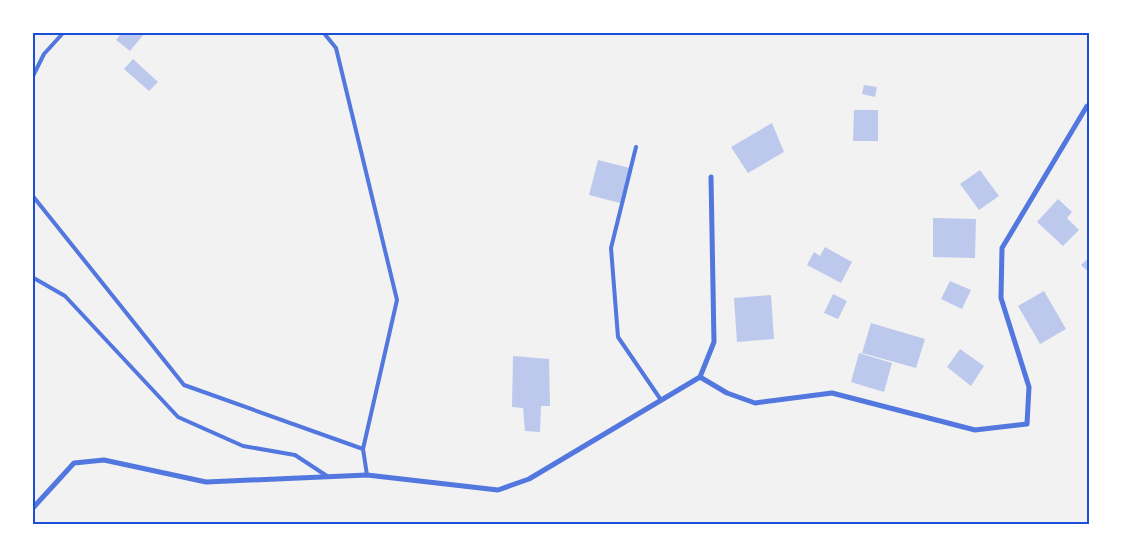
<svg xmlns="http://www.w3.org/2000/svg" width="1122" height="557" font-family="Commissioner,sans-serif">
  <rect width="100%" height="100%" fill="#f2f2f2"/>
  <path fill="#bdc9ec" d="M122 32H142L144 34 130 51 116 40Z
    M133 59 158 82 149 91 124 69Z
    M864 85 877 87 875 97 862 94Z
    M854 110H878V141H853Z
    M772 123 784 152 748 173 731 147Z
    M598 160 630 168 620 203 589 195Z
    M980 170 999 196 979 210 960 184Z
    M1058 199 1072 212 1067 218 1079 230 1063 246 1037 222Z
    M933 218 976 219 975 258 933 257Z
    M825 247 852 262 841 283 807 265 814 252 820 256Z
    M1090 257V273L1081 265Z
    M950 281 971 290 962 309 941 299Z
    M1044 291 1066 329 1040 344 1018 306Z
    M833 294 847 301 838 319 824 313Z
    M771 295 774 339 737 342 734 298Z
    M871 323 925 339 916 368 862 353Z
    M960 349 984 366 971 386 947 367Z
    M859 353 892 363 884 392 851 382Z
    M513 356 549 359 550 406H541L540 432 525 431 523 408 512 407Z"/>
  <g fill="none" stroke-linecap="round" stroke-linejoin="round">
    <path stroke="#5277de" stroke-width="4" d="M323 32 336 48 397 300 363 449 367 475
      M32 78 44 54 64 32
      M636 147 611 248 618 337 661 400
      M32 195 184 385 363 449
      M32 277 65 296 178 417 243 446 295 455 327 476"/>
    <path stroke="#5277de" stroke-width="5" d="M700 377 727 393 755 403 832 393 975 430 1027 424 1029 387 1001 298 1002 248 1087 106 1090 105
      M700 377 714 342 711 177
      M32 509 74 463 104 460 206 482 367 475 498 490 529 479 700 377"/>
  </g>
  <rect width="1122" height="557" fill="none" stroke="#ffffff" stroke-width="68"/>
  <rect x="34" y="34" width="1054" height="489" fill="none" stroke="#1d4ed8" stroke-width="2"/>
</svg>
